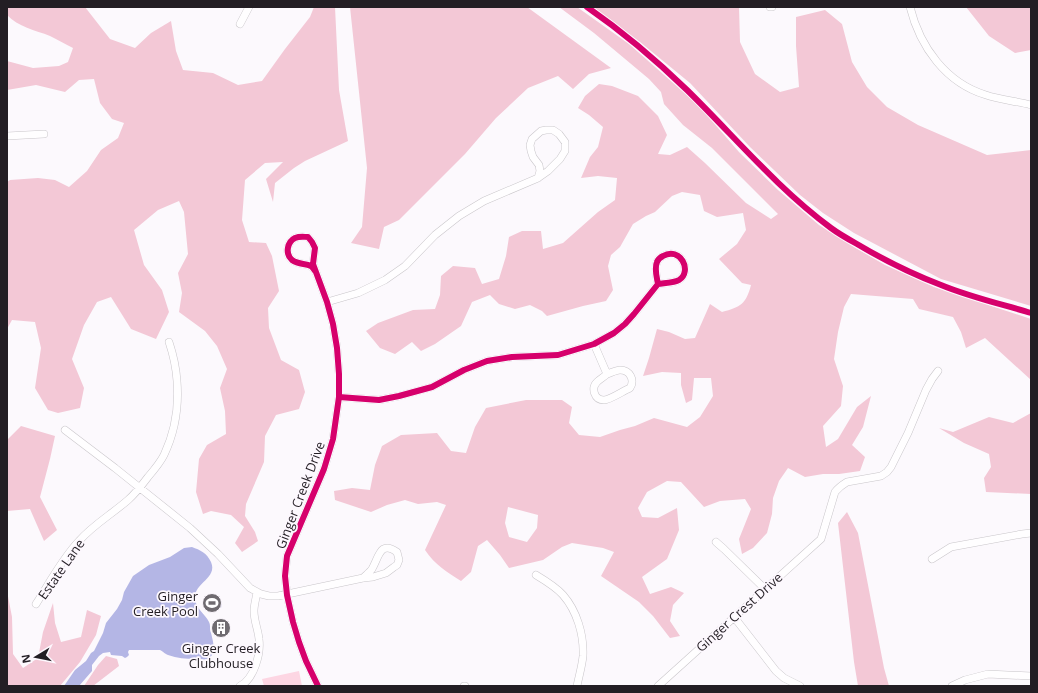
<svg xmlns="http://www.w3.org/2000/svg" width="1038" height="693" font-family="'Open Sans',sans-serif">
  <rect width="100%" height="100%" fill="#fcf9fd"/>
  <path fill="#fdd6e3" d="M299 671 302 686H264L262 679Z"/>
  <path fill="#f3c8d6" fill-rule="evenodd" d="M7 7H85L110 39 135 48 151 33 171 21 176 51 183 70 213 73 238 85 262 81 285 49 310 17 314 7H335L339 90 348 141 305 161 294 168 275 183 273 202 266 179 283 162 265 163 245 180 242 220 249 242 266 243 272 256 279 291 268 308 269 328 281 360 299 370 305 392 299 409 276 415 265 436 264 462 246 504 245 516 255 532 258 541 242 552 235 543 244 527 231 515 211 511 203 514 196 492 199 459 207 445 226 434 225 411 220 388 227 369 217 346 205 331 179 312 182 293 178 273 188 254 184 212 179 201 158 210 134 230 144 265 162 290 169 312 156 339 131 329 111 297 97 302 84 325 72 359 84 388 80 408 58 413 48 410 35 388 41 348 35 322 12 320 7 329V182L10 180 38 178 55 180 69 187 87 171 101 150 118 138 124 123 112 119 100 103 94 79 79 80 65 92 36 85 7 90V61L33 68 59 66 68 62 73 48C65 44 58 40 50 36 35 30 18 27 7 15Z
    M350 7H527L611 68 589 74 573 89 558 76 528 88 496 118 465 154 399 220 384 227 379 249 351 243 362 227 367 168Z
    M559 7H577L629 44 698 105 739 152 778 190 819 225 854 247 885 265 934 287 1031 319V380L985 338 966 348 961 332 953 317 919 309 913 299 851 294 844 307 838 332 834 359 843 386 841 406 823 426 826 447 838 439 857 407 871 396 863 427 852 445 865 457 860 471 839 474H823L805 477 788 468 779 481 773 498 772 514 767 533 753 548 742 554 739 539 751 509 745 499 720 501 704 507 681 482 667 481 647 492 638 508 642 517 658 518 677 508 679 530 667 559 642 577 650 594 671 587 684 593 673 605 670 621 680 636 670 638 653 616 639 602 601 576 614 552 603 548 572 543 562 547 543 560 509 568 500 555 487 540 478 546 471 572 461 581C447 572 435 565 425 550L446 505 437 502 418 504 405 500 387 505 371 512 335 500 334 491 352 488 370 490 375 465 382 446 401 435 437 433 451 451 466 453 475 427 486 408 526 400H562L572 407 569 423 579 435 600 437 620 430 635 426 654 418 687 427 700 417 713 396 711 378H694L692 400 686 403 681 385V373L662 372 643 376 649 358 657 329 669 332 685 339 695 338 710 304 722 312C741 307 746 304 751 285L742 283 719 259 737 244 746 230 743 213 717 217 704 211 700 195 682 192 672 196 655 212 646 216 633 224 620 247 611 255 608 266 613 290 606 301 583 306 547 316 542 311 530 305 515 309 499 304 490 295 472 302 461 326 435 344 421 351 412 342 395 354 380 348 366 331 378 323 413 310 435 309 440 295 441 276 453 266 475 268 482 284 499 279 506 256 509 237 522 231H541L543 249 563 243 598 212 615 200 617 178 598 176 581 178 590 157 598 147 603 127 589 115 578 108 585 96 599 84 612 86 638 96 658 116 667 135 658 154 670 155 687 147 705 163 746 203 771 219 778 214 712 148 683 125 664 104 661 92 649 79 594 33ZM508 507 538 515 537 528 527 542 509 537 505 523Z
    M593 7H739L740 42 755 74 780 92 799 87 796 46V17L825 10 842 24 852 62 867 87 887 107 918 125 987 155 1031 150V306L941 279 854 233 823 213 800 195 750 147 690 83 640 42Z
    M966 7H1031V50L1015 53 989 36Z
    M1031 413V494L986 492 984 478 991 467 989 454 964 443 939 428 953 432 989 417 1013 423Z
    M21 426 55 436 50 459 40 497 57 530 44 541 30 509 7 511V440Z
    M847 512 858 533 884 668 889 686H858L854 662 838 523Z
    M7 591 12 617 13 654 23 668 38 658 43 632 53 603 55 623 61 642 81 637 87 610 101 616 96 635 80 662 60 686H7Z
    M106 656 117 659 119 666 93 686H84L98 665Z"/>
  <path fill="#b4b6e5" d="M192 547C200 550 207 553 211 562 218 578 194 583 195 598 195 608 205 614 209 622 211 626 209 629 211 633 213 641 217 654 208 659 204 660 199 659 195 659 186 659 177 658 168 655 165 654 164 652 160 650H129L128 652 129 655 127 657 125 658 122 656 111 655 110 652 103 653 99 656 92 665V671L79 686H64L75 670 86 661 91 653 94 651 103 633 106 623 117 609 122 600 124 592 133 576 149 565 170 557 184 548Z
    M204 598H212L222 602 221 608 214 607 203 603Z"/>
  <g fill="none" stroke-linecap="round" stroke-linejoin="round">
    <defs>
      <path id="street" d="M770 7H772
        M910 7C920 47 946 83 986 95 1001 100 1016 101 1031 105
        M240 24 249 7
        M7 136 44 134
        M315 271C314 269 312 267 311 266 305 263 299 265 292 260 285 254 287 242 295 238 300 236 304 237 308 237L312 242 315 248 313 264 327 302 333 324 337 348 339 374V397L333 439 324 469 287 556 285 576 287 595 293 622 299 642 306 661 318 686
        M327 302 358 293 385 280 405 266 435 235 459 216 484 201 538 178 548 171 560 159 565 151V142L559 134 553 130H546L541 131 532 139 530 145 531 151 533 157 539 165 540 171 538 178
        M594 344 607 374C604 377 600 379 597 382 591 388 594 400 604 400 610 400 623 391 630 388 635 380 630 370 620 370 616 370 611 373 607 374
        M339 397 379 400 399 396 432 387 464 370 487 361 512 357 558 355 594 344 614 333 625 324 634 314 658 284C664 283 674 283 679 280 693 271 680 246 663 256 661 257 658 259 657 262 654 269 657 278 658 284
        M65 430 115 468 190 528 218 554 250 588 261 594 269 596H278L363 578 373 577 386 573 394 567 397 565 399 560 397 552C380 540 379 557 372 569 370 572 366 575 363 578
        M716 542 724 549 765 589
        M932 559 951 547 1022 534 1031 533
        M536 575C546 581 556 587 563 595 577 611 584 635 583 656 582 666 579 676 577 686
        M36 604C50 582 62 559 79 541 93 525 112 514 128 500 136 493 142 485 148 477 154 470 160 463 164 455 175 432 179 406 177 381 176 366 174 357 169 342
        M734 617 776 671 784 678 800 686
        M240 686C254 679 261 654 259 639 258 629 254 621 254 611 254 605 256 599 257 592
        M464 686H465
        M658 686 821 539 835 492C839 487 842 485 847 482L881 476 887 472 891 467 908 433 926 390 932 379 938 371
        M952 686 965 680 988 674 1031 676"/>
    </defs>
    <use href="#street" stroke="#c9c6ca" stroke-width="8"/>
    <use href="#street" stroke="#fffeff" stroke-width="7"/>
    <defs>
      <path id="cycleway" d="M587 7C623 32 656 60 687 90 735 137 777 188 831 228 839 234 848 239 857 244 884 260 912 274 941 285 970 297 1001 304 1031 313
        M315 271C314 269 312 267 311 266 305 263 299 265 292 260 285 254 287 242 295 238 300 236 304 237 308 237L312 242 315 248 313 264 327 302 333 324 337 348 339 374V397L333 439 324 469 287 556 285 576 287 595 293 622 299 642 306 661 318 686
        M339 397 379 400 399 396 432 387 464 370 487 361 512 357 558 355 594 344 614 333 625 324 634 314 658 284C664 283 674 283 679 280 693 271 680 246 663 256 661 257 658 259 657 262 654 269 657 278 658 284"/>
    </defs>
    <use href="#cycleway" stroke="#fdf8fe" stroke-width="8"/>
    <use href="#cycleway" stroke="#d6006c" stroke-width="6"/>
  </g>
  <defs>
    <symbol id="stadium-disc" viewBox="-11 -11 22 22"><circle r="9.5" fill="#6f6b70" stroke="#fdf8fe"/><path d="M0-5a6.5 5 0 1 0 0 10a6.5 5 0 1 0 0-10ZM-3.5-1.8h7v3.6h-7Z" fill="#fff"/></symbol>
    <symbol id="building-disc" viewBox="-11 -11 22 22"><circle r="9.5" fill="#6f6b70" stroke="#fdf8fe"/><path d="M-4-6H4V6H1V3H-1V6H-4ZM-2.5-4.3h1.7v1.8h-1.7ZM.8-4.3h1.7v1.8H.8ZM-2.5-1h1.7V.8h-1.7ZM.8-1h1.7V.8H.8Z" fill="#fff"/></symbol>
  </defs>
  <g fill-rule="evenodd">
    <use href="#stadium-disc" x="201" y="592" width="22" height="22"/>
    <use href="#building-disc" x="210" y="617" width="22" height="22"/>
  </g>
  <g text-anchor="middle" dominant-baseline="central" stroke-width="3.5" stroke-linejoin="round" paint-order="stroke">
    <g font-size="13" fill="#231e24" stroke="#fdf8fe">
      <text transform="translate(300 495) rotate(-69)">Ginger Creek Drive</text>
      <text transform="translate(61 569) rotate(-55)">Estate Lane</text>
      <text transform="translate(739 612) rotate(-42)">Ginger Crest Drive</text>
    </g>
    <g font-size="13" fill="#231e24" stroke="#fdf8fe" text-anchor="end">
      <text x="198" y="596">Ginger<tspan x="198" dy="15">Creek Pool</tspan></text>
      <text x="221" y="648" text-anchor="middle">Ginger Creek<tspan x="221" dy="15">Clubhouse</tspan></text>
    </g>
  </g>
  <rect width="1038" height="693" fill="none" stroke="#231e24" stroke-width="16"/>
  <g transform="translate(36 657) rotate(260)" stroke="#fdf8fe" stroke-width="3" paint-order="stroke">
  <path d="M0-3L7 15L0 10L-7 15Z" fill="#231e24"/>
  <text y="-6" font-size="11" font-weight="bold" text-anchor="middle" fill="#231e24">N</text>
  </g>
</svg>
